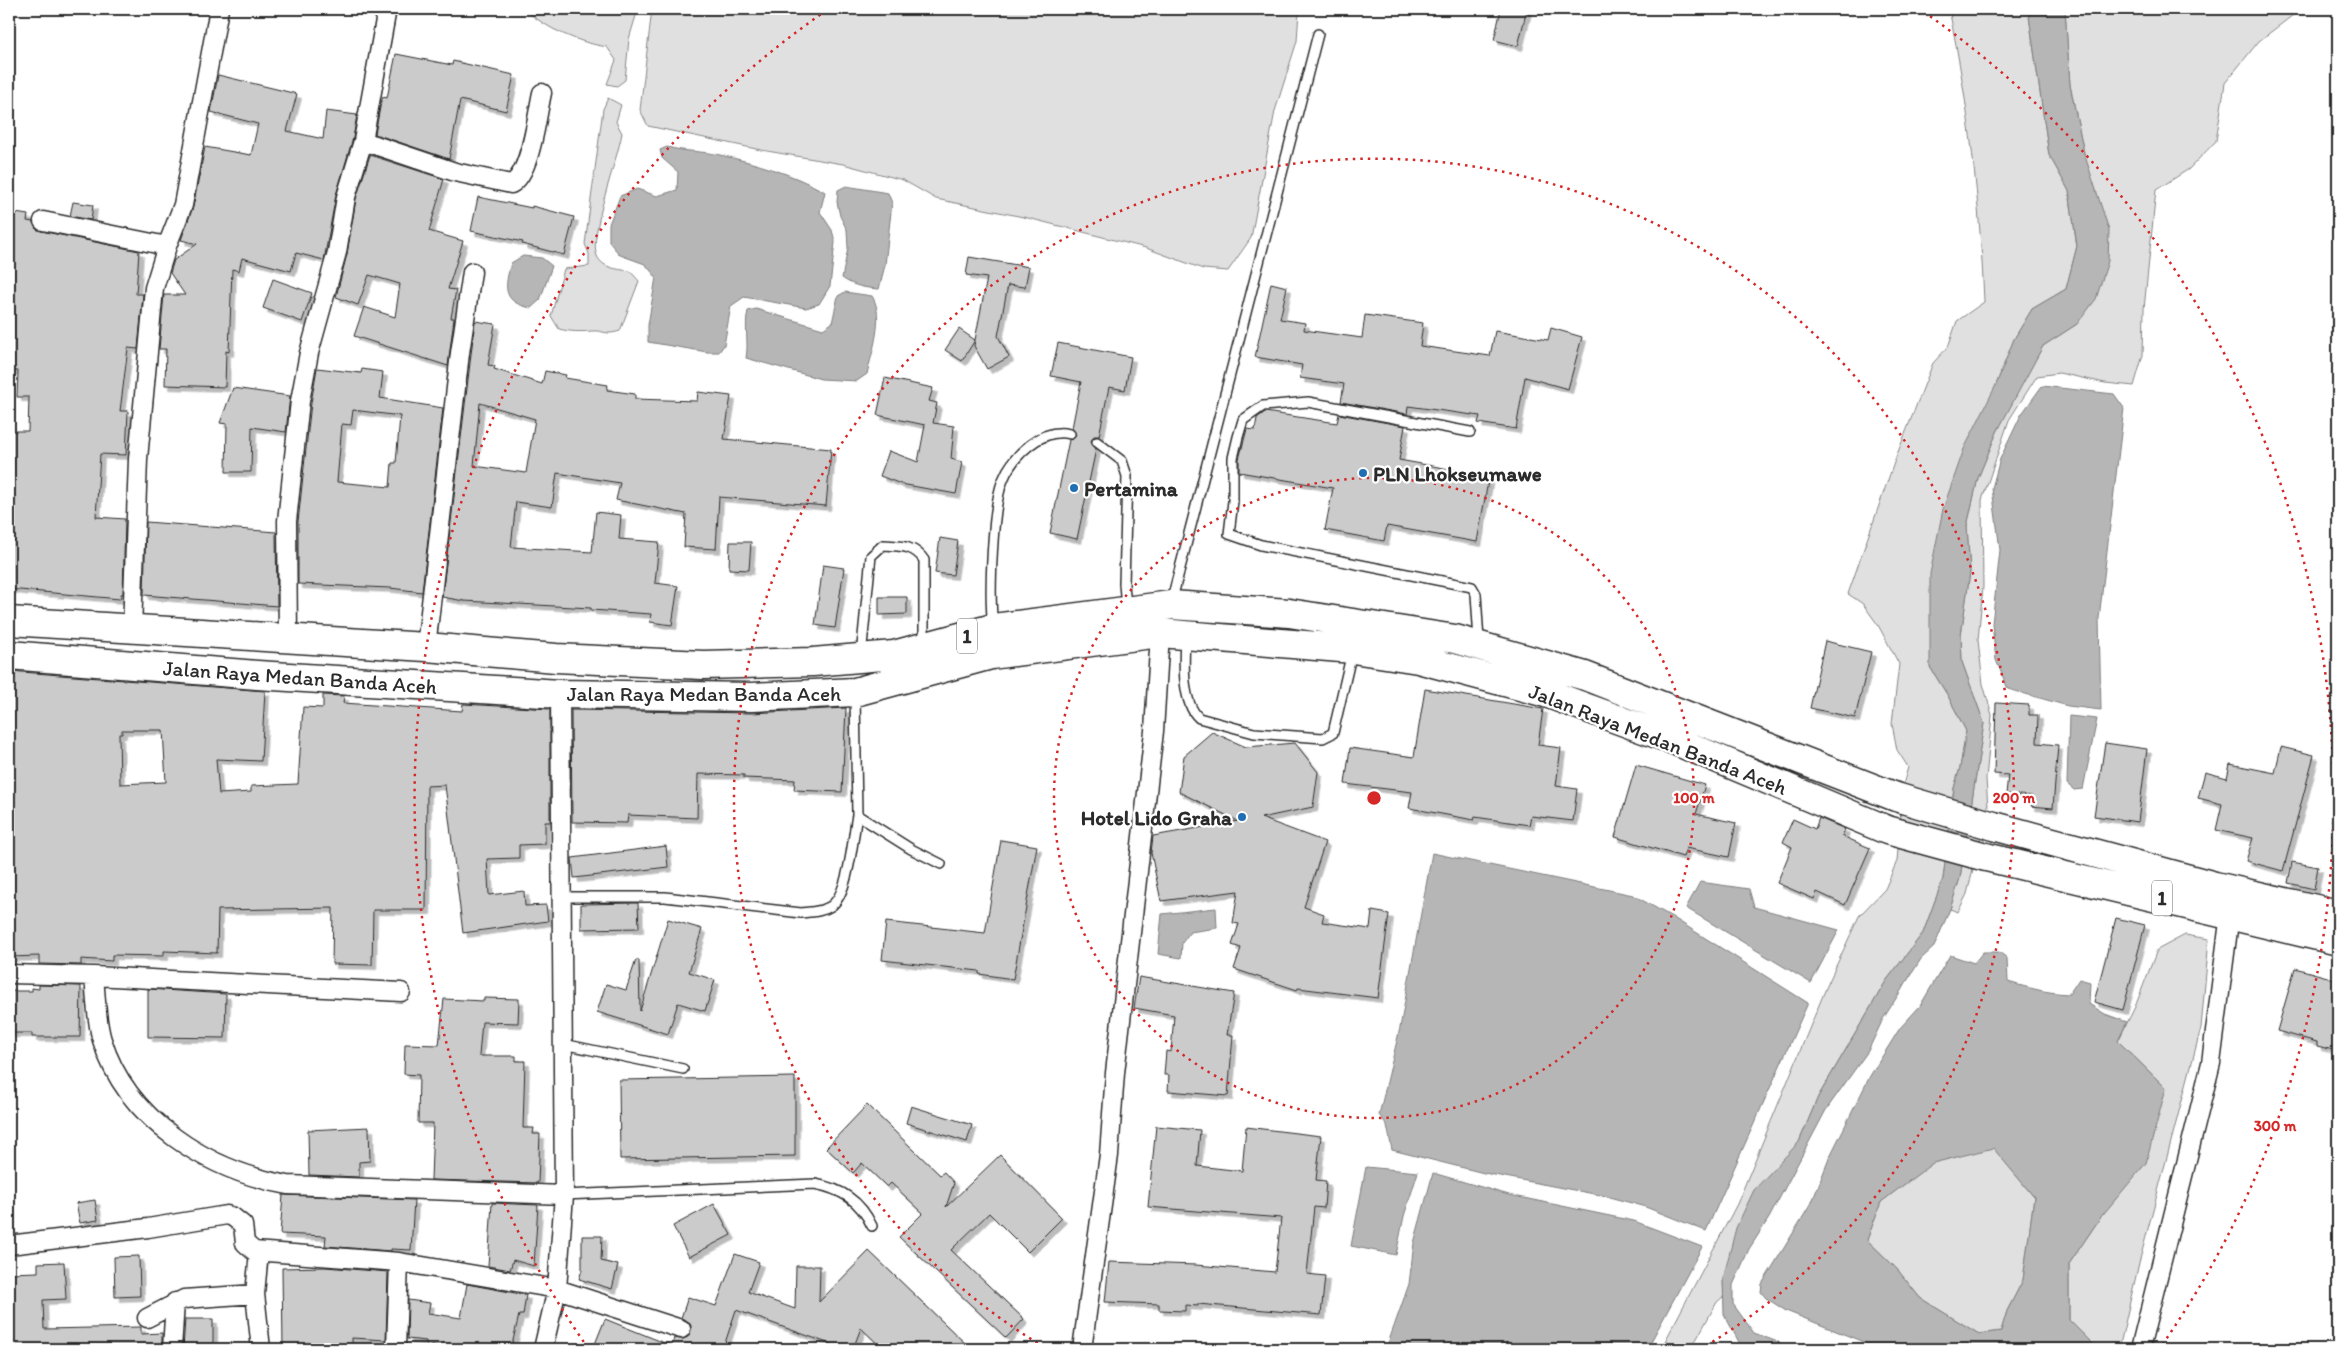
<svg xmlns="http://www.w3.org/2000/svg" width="2347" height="1358" font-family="Itim,sans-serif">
  <defs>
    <filter id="shadow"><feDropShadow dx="4.5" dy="4.5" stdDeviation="0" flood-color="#0004"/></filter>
  </defs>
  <rect width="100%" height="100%" fill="#fff"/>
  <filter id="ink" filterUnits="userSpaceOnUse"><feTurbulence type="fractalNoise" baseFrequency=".02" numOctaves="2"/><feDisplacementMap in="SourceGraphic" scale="10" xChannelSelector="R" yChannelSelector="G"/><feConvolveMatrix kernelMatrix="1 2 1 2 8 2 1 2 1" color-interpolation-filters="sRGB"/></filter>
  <g filter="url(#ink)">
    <path fill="#e0e0e0" stroke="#868686" d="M524 9H638L629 39 625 80 617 86 607 84 616 60 607 47C576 42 547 29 524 9Z
      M652 9H1297L1299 11 1297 41 1275 111 1251 238 1228 271 1203 269 1146 248 1028 218 936 199 903 180 843 164 761 150 648 126 640 110Z
      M1949 9H2028L2049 155 2069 191 2077 246 2066 289 2032 309 2014 339 1996 385 1930 667 1948 696 1966 731 1960 768 1954 788 1943 879 1923 933 1886 981 1818 1097 1799 1142 1723 1279 1724 1296 1717 1302 1691 1349H1661L1737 1204 1826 988 1859 916 1885 889 1897 861 1903 785 1908 767 1897 750 1892 724 1899 664 1878 625 1863 604 1848 594 1896 457 1933 363 1948 347 1957 321 1984 302C1980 203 1969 106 1949 9Z
      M2065 9H2301L2259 41 2225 83 2216 141 2189 169 2156 190 2144 309 2143 355 2134 386 2105 383 2059 373 2037 376 2009 420 1982 500 1983 587 1978 640 1983 684 1992 715 1986 779 1988 807 1967 894 1958 912 1950 909 1960 878 1984 723 1962 662 1961 635 1970 572 1967 526 1978 478 1997 432 2018 390 2043 346 2077 324 2084 153 2070 85Z
      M608 98 621 105 616 122 622 133C618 158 588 237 597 256 603 269 618 269 630 271L639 281 620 331C605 336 604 330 592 331 579 332 571 332 559 329L551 316 564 269 589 266V254L585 244 603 109Z
      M2185 935 2209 939 2201 1028 2139 1263 2119 1349H2098L2069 1320V1264L2100 1218 2166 1088 2118 1041 2135 1007 2157 950Z
      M1993 1147 2034 1197 2023 1280 2007 1311 2001 1331 1979 1334 1920 1298 1897 1269 1867 1240 1881 1202 1933 1162Z"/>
    <path fill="#b6b6b6" stroke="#7e7e7e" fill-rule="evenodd" d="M2028 9H2065L2070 85 2084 153 2109 230 2108 261 2096 299 2077 324 2043 346 1997 432 1978 478 1967 526 1970 572 1961 635 1962 662 1984 723 1960 878 1950 909 1934 947 1921 959 1883 1019 1868 1051 1826 1110 1769 1218 1749 1249 1733 1285V1304L1754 1333 1796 1349H1755L1740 1344 1724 1314 1723 1279 1736 1228 1754 1190 1799 1142 1818 1097 1886 981 1923 933 1943 879 1954 788 1960 768 1966 731 1948 696 1930 667V574L1943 509 1964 449 1996 385 2014 339 2032 309 2066 289 2077 246 2069 191 2049 155Z
      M667 147C685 152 703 151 720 155 756 163 793 174 825 192L820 212 832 230 835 242 830 286 819 304 806 308 744 297 731 306 724 345 719 352H707L648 342V325L656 277 645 264 620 255 609 242V224L620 196 637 189 657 196 677 190 678 172 662 158 660 150Z
      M846 186 888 193 892 203 885 265 879 289C865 288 853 286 842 278L848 248 847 230 840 216 837 202 838 190Z
      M523 256 542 258 552 266 540 300 531 308C502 302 504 288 511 263Z
      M845 292 872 296C885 316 872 352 867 374L857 381 821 379 746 358C749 342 744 327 748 311L756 309 823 329 832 323 838 296Z
      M2042 386 2114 394 2124 408 2099 618 2101 710 2068 706 2008 689 1996 660 1992 624 2000 550 1992 488 2000 459 2021 415Z
      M2069 716 2097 719 2083 789 2074 790 2067 784Z
      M1432 853 1633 895 1672 917 1808 1003 1706 1231 1643 1206 1605 1196 1484 1173 1392 1150 1387 1125 1379 1115 1400 1028Z
      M1700 882 1749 889 1754 907 1839 930 1811 983 1686 908Z
      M1216 908 1217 928 1190 932 1182 943 1181 958 1158 954 1162 914Z
      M1983 952H1999L2007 958 2008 982C2029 988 2047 993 2069 994L2079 979 2090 982 2089 1004 2105 1014 2127 1022 2118 1041 2166 1088 2146 1163 2100 1218 2069 1264V1320L2098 1349H1881L1786 1311 1766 1298 1761 1292 1762 1284 1812 1202 1830 1156 1870 1076 1900 1028 1920 1006 1950 955 1974 963ZM1993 1148 2034 1197 2023 1280 2007 1311 2001 1331 1979 1334 1920 1298 1897 1269 1867 1240 1881 1202 1933 1163Z
      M1366 1167 1418 1172 1404 1216 1396 1255 1351 1246Z
      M1433 1173 1509 1195 1634 1221 1702 1247 1647 1349H1386L1409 1284 1414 1243Z"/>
    <path fill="#cbcbcb" stroke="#2b2b2b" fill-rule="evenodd" filter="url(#shadow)" d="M1501 9H1527L1518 46 1494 40Z
      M396 54 452 65 453 61 514 75 506 111 460 100 449 159 375 134 381 102 383 97 387 98Z
      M218 75 297 94 287 131 323 139 326 111 357 115 353 138 336 195 324 260 296 253 291 271 242 258 239 271 232 269 229 352 226 351 225 387 165 385 166 349H159L164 295H185L170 273 174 260 197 244 181 240 193 207 205 147 251 155 258 124 211 112Z
      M370 155 444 179 429 231 463 241 448 289 456 290 451 318H454L448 366 354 336 364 307 395 317 400 284 369 275 358 305 336 297 347 254 356 199Z
      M478 197 532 208V206L574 217 564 255 522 244 523 242 471 231Z
      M73 202 93 205 91 220 70 216Z
      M9 212 28 215 27 221 33 222 36 229 41 231 139 251 136 294H143L138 349 128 348 120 411H128L126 455 100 454 96 517 125 519 123 594H121L120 599 9 589V562L14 503H9L10 431H28L29 397H17L18 371 9 370Z
      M969 257 1029 267 1025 287 1008 285 998 336 1009 357 987 369 974 346 975 340 962 361 945 350 959 329 975 340 987 278 966 275Z
      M273 279 312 293 302 322 263 308Z
      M1271 283 1287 287 1280 319 1305 323 1304 330 1362 338 1365 315 1423 323 1420 346 1490 356 1495 331 1548 340 1551 328 1582 337 1568 389 1525 377 1516 429 1478 423 1480 416 1408 406 1407 414 1341 402 1344 384 1300 378 1302 365 1255 357Z
      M475 321 495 324 488 365 495 366 494 369 542 384 545 371 566 375 565 378 608 385 607 390 635 394V399L697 401 698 392 731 396 724 439 831 449 826 506 719 497 716 549 684 547 686 514 616 500 620 483 557 473 552 507 516 502 511 547 592 552 596 512 621 515 619 539 659 542 655 583 678 586 672 625 650 622 651 614 591 610V608L464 601 442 597ZM480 403 535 419 526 473 474 466Z
      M1058 343 1131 357 1125 390 1109 387 1099 436H1094L1091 441 1096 449 1077 539 1050 533 1069 440 1076 435 1072 428 1081 382 1051 376Z
      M317 368 361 373 362 369 383 372 380 398 443 408 422 592 390 588 298 584V522L311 403ZM353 410 400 416 396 463H392L390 487 337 482 342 424 351 425Z
      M885 378 933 388 929 401 937 403 933 423 954 426 951 459 962 462 956 494 901 484 880 476 889 451 918 462 925 425 877 415Z
      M233 388 290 396 286 432 252 427 251 472H226L227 424 220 423Z
      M1265 412 1337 423 1339 414 1405 426 1399 460 1489 476 1477 542 1387 526 1384 541 1325 530 1333 488 1239 472V459L1247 429 1255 430 1257 418Z
      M146 522 276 532 277 606 144 595Z
      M940 538 958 541 953 575 935 573Z
      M730 542H751L749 570 729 569Z
      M823 565 844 568 835 628 815 625Z
      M879 597H907V614L879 615Z
      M1825 641 1871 652 1855 718 1810 708Z
      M9 671 265 691 261 761 216 759 219 794 251 792V786L298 784 303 707 323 708V695L344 696 343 703 462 711 463 704 550 709V822H545V844L519 845V858L487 859 489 895 524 891 525 906 546 905 548 921 463 933 445 785 427 786 426 910H373L372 965 332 964 333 908 218 910 217 953 164 951V956L112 955V961L81 959V965L39 964V956L9 957ZM122 730H163L166 782 120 784 119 734H122Z
      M1425 689 1543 709 1538 745 1561 748 1556 786 1577 789 1573 821 1531 816 1529 825 1475 817 1474 820 1409 808 1412 792 1345 784 1350 748 1414 757Z
      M1996 703 2029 705V715H2038L2037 743 2058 745 2053 808 2031 806 2032 796 2006 794 2008 775 1994 774Z
      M846 708 842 792 794 790 795 780 744 778V775L698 774 697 818 628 815 627 823 572 822 571 710 752 713Z
      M1212 732 1246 747 1295 743 1318 772 1313 807 1261 818 1325 842 1304 907 1324 914 1322 922 1370 929 1372 911 1389 914 1378 998 1298 988 1297 990 1234 969 1241 948 1232 945 1239 924 1233 923 1238 891 1161 901 1151 853 1153 836 1238 821 1179 792 1184 756Z
      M2105 743 2147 749 2138 822 2094 816Z
      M2281 747 2314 755 2283 871 2246 861 2253 838 2216 830 2222 804 2198 798 2205 772 2227 778 2230 764 2275 773Z
      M1636 765 1705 785 1696 814 1736 823 1729 857 1686 848 1683 857 1615 837Z
      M1819 818 1845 829 1842 836 1870 848 1845 905 1817 892 1814 899 1777 883 1792 847 1783 842 1793 819 1815 829Z
      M1001 840 1037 846 1013 979 979 974V971L882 960 886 922 985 933Z
      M666 846 668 867 574 878 572 858Z
      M2292 862 2318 867 2314 889 2288 883Z
      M638 903 639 928 581 929V904Z
      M2116 918 2145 925 2123 1010 2094 1002Z
      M668 919 702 929 689 972 715 980 705 1011 678 1003 668 1034 597 1012 606 984 626 990 636 960H639L640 1011Z
      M2295 968 2338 980V1051L2317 1046V1042L2277 1031Z
      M1139 977 1234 993 1227 1035H1233L1228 1096 1168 1091 1169 1075H1164L1166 1051 1171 1052 1174 1015 1134 1008Z
      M39 985 81 986 80 1037H32V1033H9V991H32V988L39 989Z
      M148 989 226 994 225 1038 148 1037Z
      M484 998 519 999 518 1023 482 1022 479 1056H516V1061H525L523 1128H534L533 1134H540L538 1183 431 1180 433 1123H418L419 1075 404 1074 405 1044 439 1045 444 999 484 1001Z
      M795 1077V1156L620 1159 619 1080Z
      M867 1105 940 1175 944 1172 954 1183 946 1207 1000 1155 1062 1218 1028 1252 989 1213 951 1250 1024 1319 1006 1338 899 1237 923 1213 891 1183 887 1187 862 1163 853 1173 826 1148Z
      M911 1106 972 1125 967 1142 906 1123Z
      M1156 1126 1200 1130 1197 1166 1242 1171 1246 1127 1321 1136 1316 1180 1326 1181 1324 1208 1314 1207 1307 1274 1325 1276 1321 1315 1198 1304V1306L1185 1305V1311L1159 1310V1304L1105 1302 1109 1262 1196 1265 1275 1272 1281 1218 1148 1207Z
      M369 1127 370 1161 359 1162V1177L309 1175 308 1130Z
      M283 1195 414 1200 411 1250 391 1249V1251L325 1246 326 1236 280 1234Z
      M95 1200 98 1220 80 1223 76 1203Z
      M492 1203 538 1205 534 1266 513 1260 510 1270 488 1266Z
      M714 1204 731 1235 689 1257 673 1226Z
      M582 1236H602L601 1261 618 1265 612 1289 579 1279 582 1270Z
      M869 1251 971 1349H883L861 1328 853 1349H844L736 1310 723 1349H593L605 1319 672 1346 674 1338 683 1339 688 1337 691 1326 689 1322 681 1318 688 1297 716 1306 735 1254 759 1262 748 1292 795 1309 796 1266H820L819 1302Z
      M139 1256 140 1296 115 1297 114 1257Z
      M64 1262 66 1299 43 1300 44 1329 141 1327V1334L162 1333V1349H115V1347L9 1349V1273L38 1272V1263Z
      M325 1267 388 1272 386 1340 352 1338V1349H283L282 1268Z
      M467 1284 526 1295 523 1315H519L511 1349H457L426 1344V1341L407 1339 408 1300 430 1303 428 1313 461 1318Z
      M185 1319H213V1349H183Z"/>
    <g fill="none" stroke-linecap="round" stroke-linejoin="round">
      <defs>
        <path id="lane" d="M1470 432 1308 402 1263 406 1243 420 1238 437 1233 458V501L1229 534 1261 545 1472 587 1476 594 1479 641
          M1097 442 1122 461 1127 476 1124 584 1126 607
          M1171 603 1318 34
          M993 626C989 597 992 506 1003 480 1013 455 1042 427 1070 434
          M1185 637C1184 660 1181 702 1199 718L1254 733 1323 738 1333 733 1352 652
          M861 656 871 556 883 545C900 546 914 545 924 560V643
          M855 695 857 815 911 849 941 864
          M562 897H665L801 913C811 912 822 912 831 906 849 894 853 836 857 815
          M563 1044 683 1069
          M564 1195 815 1184C841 1189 860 1200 872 1226"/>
        <path id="street" d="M363 141 455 172 511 184C531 174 537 114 542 93
          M43 221 167 246
          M132 630 138 459 154 288 167 246 183 205 219 9
          M288 639 287 521 300 401 309 353 337 252 346 197 363 141 387 9
          M426 647 460 353 472 272
          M9 974 94 976 401 992
          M94 976C96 996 96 1021 102 1040 127 1121 209 1171 288 1185L564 1195
          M9 1245 148 1228 227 1215 233 1217 243 1225 245 1243 254 1251 399 1262 557 1289 681 1329
          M259 1252 255 1294 261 1349
          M147 1318 184 1299 255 1294
          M172 1349 175 1302
          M396 1349 399 1262
          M543 1349 557 1289 564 1195 560 694
          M1082 1349 1109 1155 1115 1073 1154 731 1160 633
          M2140 1349 2211 1063 2230 914"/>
        <path id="highway" d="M9 621 426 647 556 658 703 665 813 662 894 655 993 628 1171 605 1289 613 1455 639 1585 676 1896 797 1994 826 2215 886 2338 914
          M9 655 257 675 560 694 752 697 855 692 991 655 1160 633 1353 649 1418 659 1546 693 1671 739 1887 830 1986 857 2338 941"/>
      </defs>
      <use href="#lane" stroke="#2b2b2b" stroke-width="12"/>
      <use href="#street" stroke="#2b2b2b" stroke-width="21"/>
      <use href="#highway" stroke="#2b2b2b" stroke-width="31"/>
      <use href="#lane" stroke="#fff" stroke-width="9"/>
      <use href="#street" stroke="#fff" stroke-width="18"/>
      <use href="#highway" stroke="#fff" stroke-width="28"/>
    </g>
  </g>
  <g fill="none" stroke="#d62828" stroke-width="2.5" stroke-dasharray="2.5 5">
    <circle cx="1374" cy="798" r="320"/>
    <path d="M1044 1347A640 640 0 1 1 1704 1347"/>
    <path d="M588 1348A959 959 0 0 1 824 12M1924 12A959 959 0 0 1 2160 1348"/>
  </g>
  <g fill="#1f6fb2" stroke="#fff" stroke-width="2">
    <circle cx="1363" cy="473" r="5"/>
    <circle cx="1074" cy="488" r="5"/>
    <circle cx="1242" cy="817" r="5"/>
  </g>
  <g text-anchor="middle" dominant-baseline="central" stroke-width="4.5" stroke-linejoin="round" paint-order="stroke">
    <g fill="#fff" stroke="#6b6b6b" stroke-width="1">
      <rect x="957" y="618.5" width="20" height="35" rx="4"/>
      <rect x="2152" y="880.5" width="20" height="35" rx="4"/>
    </g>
    <g font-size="20" font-weight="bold" fill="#2b2b2b">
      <text x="967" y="636">1</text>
      <text x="2162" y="898">1</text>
    </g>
    <g font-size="21" font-weight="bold" fill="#2b2b2b" stroke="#fff" text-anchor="start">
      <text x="1373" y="473">PLN Lhokseumawe</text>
      <text x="1084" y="488">Pertamina</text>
      <text x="1232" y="817" text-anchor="end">Hotel Lido Graha</text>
    </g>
    <g font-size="21" fill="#2b2b2b" stroke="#fff">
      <text transform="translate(300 677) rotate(4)">Jalan Raya Medan Banda Aceh</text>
      <text x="704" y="693">Jalan Raya Medan Banda Aceh</text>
      <text transform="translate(1658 739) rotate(21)">Jalan Raya Medan Banda Aceh</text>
    </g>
  </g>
  <circle cx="1374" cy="798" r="8" fill="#d62828" stroke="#fff" stroke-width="2.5"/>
  <g font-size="15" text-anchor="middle" font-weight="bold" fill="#d62828" stroke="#fff" stroke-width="4.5" stroke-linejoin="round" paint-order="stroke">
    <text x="1694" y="803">100 m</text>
    <text x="2014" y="803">200 m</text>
    <text x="2275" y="1131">300 m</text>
  </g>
  <rect width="2347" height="1358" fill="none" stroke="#fff" stroke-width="30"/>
  <rect x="15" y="15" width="2317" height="1328" fill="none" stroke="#2b2b2b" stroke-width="2" filter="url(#ink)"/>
</svg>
